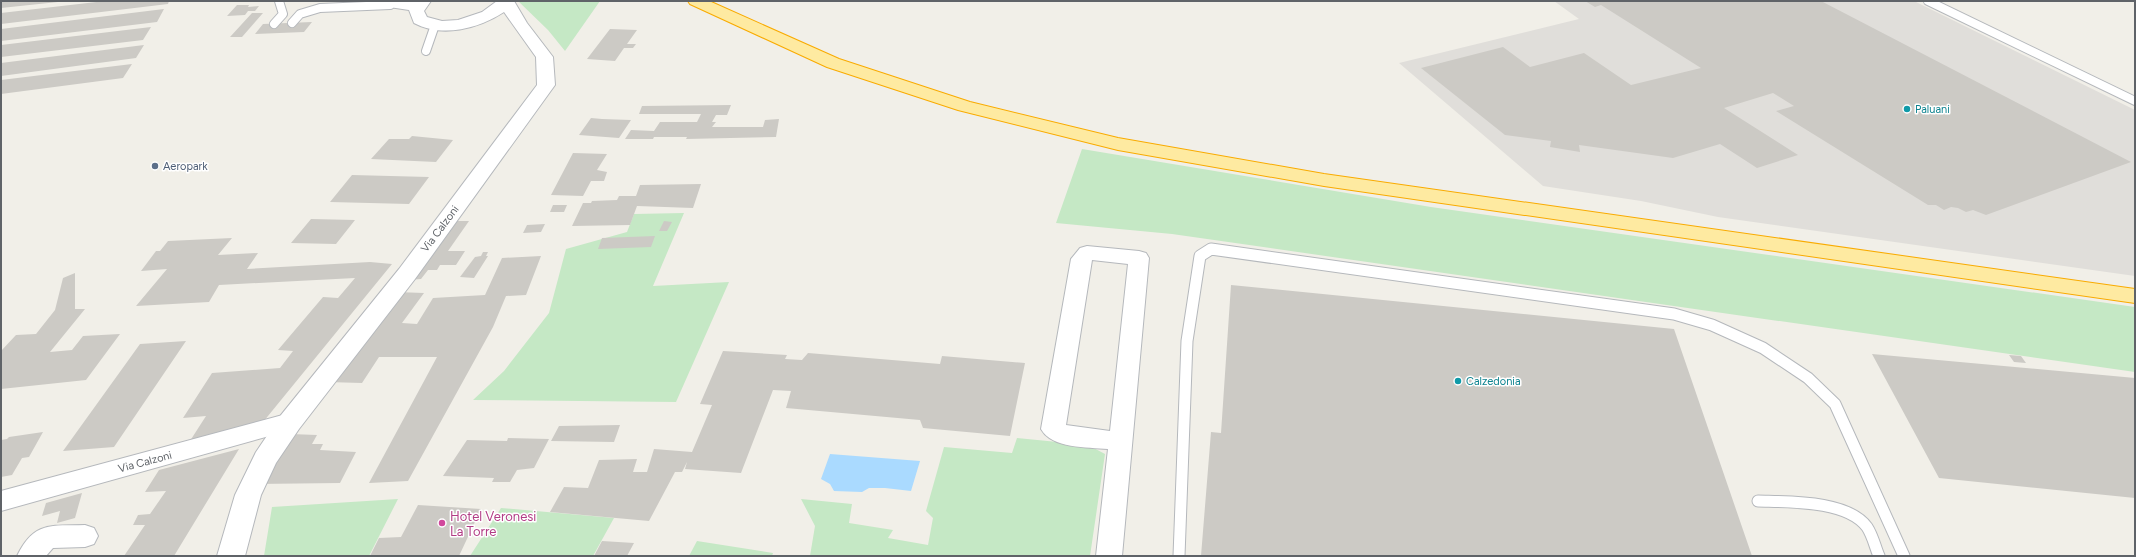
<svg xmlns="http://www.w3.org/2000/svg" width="2136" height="557" font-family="Figtree,sans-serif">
  <rect width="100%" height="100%" fill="#f1efe8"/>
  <path fill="#e0deda" d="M1554 1H1914L2135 110V276L1718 217 1641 201 1543 186 1399 63 1579 19Z"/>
  <path fill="#c5e8c5" d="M518 1H600L565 51 548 30Z
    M1082 149 1431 207 2135 307V372L1172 234 1056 223Z
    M684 213 653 286 729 282 676 402 473 400 504 371 549 313 566 249 627 232 634 214Z
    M1017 438 1088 445 1105 454 1090 556H810L815 526 801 499 852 504 849 523 893 530 888 538 928 545 933 518 926 511 944 447 1012 453Z
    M398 499 369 556H264L272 507Z
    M501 508 614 518 593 556H470Z
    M697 541 773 553 772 556H689Z"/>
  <path fill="#aadaff" d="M830 454 920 461 911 491 885 488H869L862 492 834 491 830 484 821 479Z"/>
  <path fill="#cccac5" d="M1 1H58V2L1 8Z
    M105 1H169L168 4 1 24V13Z
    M1585 1H1821L2131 162 1986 215 1973 210 1966 212 1958 208 1951 207 1944 210 1936 205H1928L1776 111 1794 106 1773 93 1724 108 1798 155 1757 168 1720 144 1673 158 1579 145 1580 152 1550 147 1551 141 1505 135 1421 68 1503 47 1530 67 1584 53 1631 85 1701 68 1601 5 1595 7Z
    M237 5H249L248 7 259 6 255 11H248L245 15 227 16Z
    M164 9 157 22 1 41V29Z
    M252 13H263L242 37H230Z
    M312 22 304 32 255 34 263 24Z
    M151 27 143 40 1 57V45Z
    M610 29 637 30 627 44H636L633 48H624L615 61 587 59Z
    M144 45 136 58 1 76V63Z
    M132 64 123 78 1 94V80Z
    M731 105 727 115H716L712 122H716L712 127H763L765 120 779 119 776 137 686 139 687 137H654L653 139H625L631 130 654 131 660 122H697L701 114H639L642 106Z
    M591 118 602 119 631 120 619 138 579 135Z
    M412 136 453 140 436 162 371 159 389 139H409Z
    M573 153 607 154 597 170 607 172 604 181H591L583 196 551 195Z
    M352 175 429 177 409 204 330 202Z
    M701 184 693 208 637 206 630 225 572 226 583 203H591L592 201 617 200 619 196H636L640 185Z
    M553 205H567L564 212H550Z
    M311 219 355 220 336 244 291 243Z
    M452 221H469L448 251H465L456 265H440L437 270H428L421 279 408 280Z
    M664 221 672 222 667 231H659Z
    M545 224 541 232 523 233 527 225Z
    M655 236 651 247 598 249 602 238Z
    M232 238 218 255 258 253 247 269 370 262 392 264 259 427 188 444 206 416 183 418 212 373 280 368 293 351 278 350 323 297 338 298 355 278 219 285 209 302 136 306 167 269 141 271 156 251H160L168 241Z
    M483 252H488L486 256H488L474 278 460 277 475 257 481 256Z
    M541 256 526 295 506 296 493 327 408 481 369 483 437 357H379L362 383 327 382 396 292 424 293 402 323 417 324 433 298 485 295 502 258Z
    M75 273V309H85L50 352 72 350 83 336 120 334 86 380 1 389V351L16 335 36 334 55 310 63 278Z
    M1231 285 1674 329 1752 556H1201L1211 432 1221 433Z
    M186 341 114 447 63 451 140 344Z
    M723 351 787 355 785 359 802 360 808 353 940 364 942 356 1025 363 1010 436 923 428 920 420 786 408 791 391 773 390 741 473 685 469 687 462 682 472H675L649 521 550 512 564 487 588 488 599 460 637 459 633 472H647L654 449 692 452 712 405 700 404Z
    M1872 354 2135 378V498L1939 478Z
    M2009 355 2021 356 2026 363 2014 362Z
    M620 425 614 442 551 441 559 426Z
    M43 432 29 457 22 458 12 475 1 477V440L7 439 9 437Z
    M290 434 317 435 312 444H323L320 450 356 452 340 483 255 484Z
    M508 438 549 439 534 468 517 470 510 482H492L494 478 443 476 467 440 507 441Z
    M239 449 174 556H124L145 525H133L138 515 150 514 166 491 145 492 159 470Z
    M82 493 75 518 57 523 60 511 42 516 46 503Z
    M418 505 481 509 459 556H370L379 538 401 537Z
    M602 541 634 543 627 556H594Z"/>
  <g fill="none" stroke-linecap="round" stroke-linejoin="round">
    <defs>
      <path id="service-far1" d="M1928 1 2135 101
        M292 23 300 14 320 8 390 5
        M274 24 283 14 279 1
        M426 51 435 25"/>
      <path id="service" d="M1758 501C1789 502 1847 500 1867 527 1873 536 1875 547 1879 556
        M1179 556 1187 341 1200 256 1211 249 1674 314 1712 325 1763 348 1808 378 1835 404 1904 556"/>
      <path id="minor" d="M1087 246 1139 251 1146 253 1149 258 1122 556H1096L1108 449C1087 447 1052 449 1041 429L1071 259 1080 248ZM1092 260 1128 264 1110 431 1066 425Z
        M290 413 298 416 302 422 298 428 1 511V491Z
        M85 525 94 528 98 536 94 544 85 547 53 548 46 556H17C34 521 51 526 85 525Z"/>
      <path id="tertiary" d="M367 1H431L424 11 427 17 442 21 458 20 482 12 497 1H514L527 23 553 57 555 85 415 279 299 429 276 463 261 495 245 556H217L235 495 256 452 281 415 399 269 537 85 536 57 504 12C478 29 442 38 414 23L409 10 369 4Z"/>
      <path id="trunk" d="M688 1H709L839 59 970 102 1118 138 1324 174 2135 289V303L1324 186 1118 150 958 110 827 67 690 4Z"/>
    </defs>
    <use href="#service-far1" stroke="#b5b8bc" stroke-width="10"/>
    <use href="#service" stroke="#b5b8bc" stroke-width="13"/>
    <use href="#minor" stroke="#b5b8bc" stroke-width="2"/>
    <use href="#tertiary" stroke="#b5b8bc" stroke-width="2"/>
    <use href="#trunk" stroke="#f9ab00" stroke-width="2"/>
    <use href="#service-far1" stroke="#fff" stroke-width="8"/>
    <use href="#service" stroke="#fff" stroke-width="11"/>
    <use href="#minor" fill="#fff" fill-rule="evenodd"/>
    <use href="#tertiary" fill="#fff" fill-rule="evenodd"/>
    <use href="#trunk" fill="#feeaa1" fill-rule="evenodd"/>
  </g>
  <g fill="#0f9aa8" stroke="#fff" stroke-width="1.5">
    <circle cx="1907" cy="109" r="4"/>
    <circle cx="1458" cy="381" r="4"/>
  </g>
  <circle fill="#5c6f8a" stroke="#fff" stroke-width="1.5" cx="155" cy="166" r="4"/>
  <circle fill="#d1479c" stroke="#fff" stroke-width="1.5" cx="442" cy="523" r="4"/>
  <g text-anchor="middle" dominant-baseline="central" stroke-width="3" stroke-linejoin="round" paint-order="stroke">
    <g font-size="11" fill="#0d838f" stroke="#fff" text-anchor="start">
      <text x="1915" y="109">Paluani</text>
      <text x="1466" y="381">Calzedonia</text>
    </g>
    <g font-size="11" fill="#4e5e75" stroke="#fff" text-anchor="start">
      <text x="163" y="166">Aeropark</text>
    </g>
    <g font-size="11" fill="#5f6368" stroke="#fff">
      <text transform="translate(440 229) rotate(-53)">Via Calzoni</text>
      <text transform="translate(145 462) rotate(-15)">Via Calzoni</text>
    </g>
    <g font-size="13" fill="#b23c85" stroke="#fff" text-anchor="start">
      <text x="450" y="516">Hotel Veronesi<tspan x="450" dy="15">La Torre</tspan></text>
    </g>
  </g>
  <rect width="2136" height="557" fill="none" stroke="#5f6368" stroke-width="4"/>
</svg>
